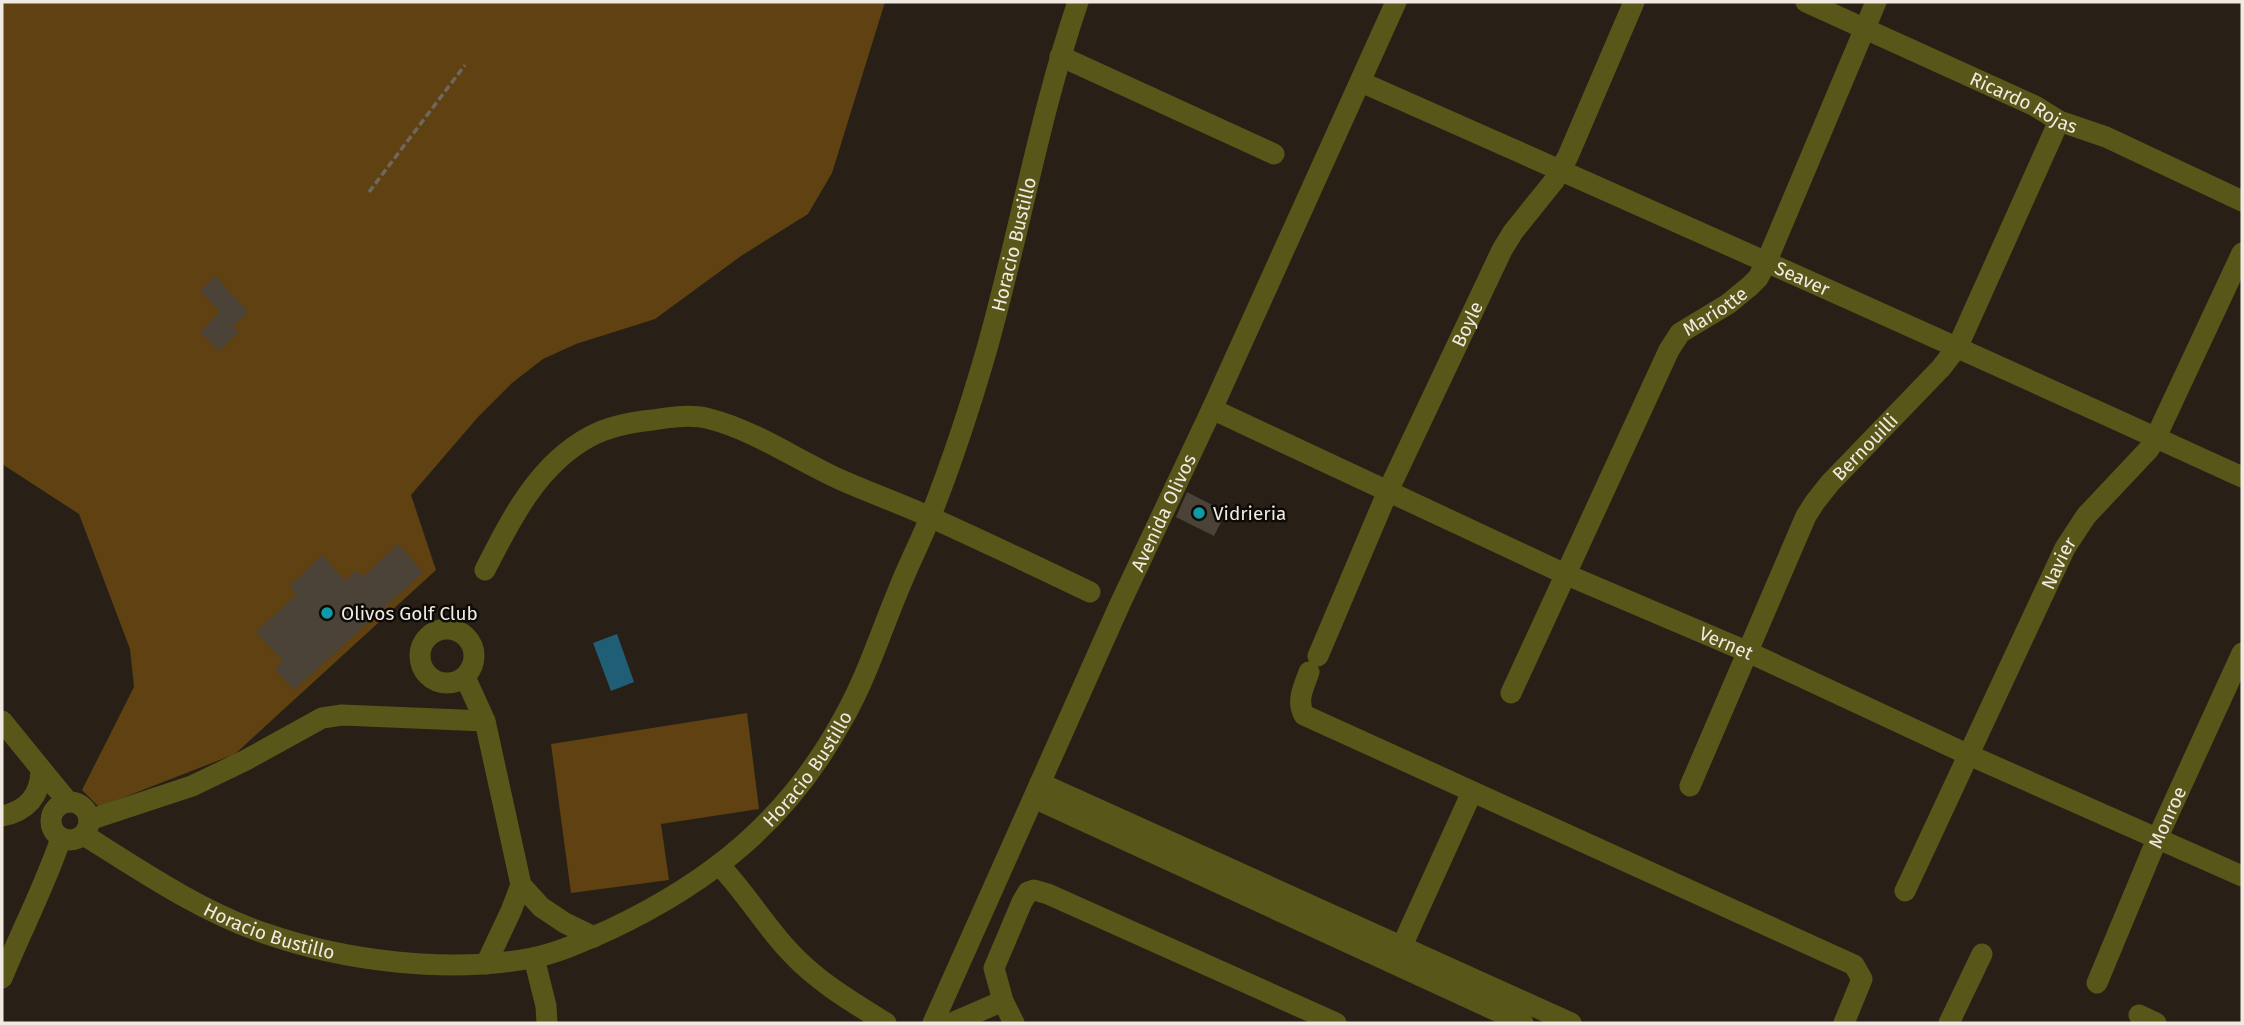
<svg xmlns="http://www.w3.org/2000/svg" width="2244" height="1025" font-family="'Fira Sans',sans-serif">
  <rect width="100%" height="100%" fill="#282016"/>
  <path fill="#5f4112" d="M2 2H885L832 173 808 214 741 256 655 319 576 344 543 359 512 383 478 417 411 495 436 570 235 754 99 807 82 790 134 687 130 649 79 514 2 464Z
    M747 713 759 809 661 824 669 880 571 893 551 744Z"/>
  <path fill="#1f5e74" d="M617 634 634 682 611 691 593 643Z"/>
  <path fill="#4c4338" d="M215 276 248 312 233 326 239 332 219 351 200 332 220 311 200 291Z
    M1187 492 1226 512 1214 536 1176 517Z
    M398 544 423 572 294 690 275 669 283 661 256 632 297 594 289 586 322 555 345 581 356 570 362 577Z"/>
  <g fill="none" stroke-linecap="round" stroke-linejoin="round">
    <path stroke="#6e675e" stroke-width="3.5" stroke-dasharray="7 3.5" stroke-linecap="butt" d="M369 192 465 65"/>
    <g stroke="#585619" stroke-width="21">
      <path id="s1" d="M1806 2 2035 106 2059 121 2106 137 2242 201"/>
      <path d="M1060 56 1274 154"/>
      <path id="s2" d="M1361 82C1655 212 1950 343 2242 477"/>
      <path id="s3" d="M1212 409 1565 574 1748 652 1969 755 2242 876"/>
      <path d="M485 570C511 519 538 464 591 436 610 426 632 422 653 420 671 417 692 414 710 419 756 431 797 460 839 479 870 493 902 504 932 518 985 542 1038 567 1090 592"/>
      <circle cx="447" cy="656" r="27"/>
      <path id="s4" d="M1318 656 1388 491 1502 250 1513 232 1554 181 1568 156 1634 2"/>
      <path d="M1309 672C1304 687 1296 700 1304 715L1854 965 1862 979 1844 1023"/>
      <path d="M465 677 485 721 521 885 541 907 565 923 594 937"/>
      <path id="s5" d="M1511 693 1669 350 1680 333 1728 304 1750 286 1758 278 1766 263 1876 2"/>
      <path d="M2 721 68 802"/>
      <path d="M1040 783 1571 1023"/>
      <path id="s6" d="M1690 786 1806 516 1815 502 1830 483 1941 368 1958 346 2059 121"/>
      <path d="M1034 798 1523 1023"/>
      <circle cx="70" cy="821" r="19"/>
      <path d="M2 816C27 811 40 796 41 771"/>
      <path d="M89 820 192 786 246 760 322 718 342 715 485 721"/>
      <path id="s7" d="M84 835C141 871 200 911 264 933 344 961 448 974 532 958 558 953 584 941 609 930 711 882 788 820 843 719 866 679 880 634 898 591 908 565 921 541 931 515 952 462 970 407 986 352 1019 236 1039 116 1078 2"/>
      <path d="M720 866C746 893 765 926 791 953 818 982 852 1002 886 1023"/>
      <path id="s8" d="M1905 891 2065 548 2086 516 2149 449 2156 437 2242 253"/>
      <path d="M534 958 546 1006 547 1023"/>
      <path d="M1396 959 1472 792"/>
      <path d="M486 964 511 911 521 885"/>
      <path d="M2 978C21 931 45 886 61 838"/>
      <path id="s9" d="M2097 983 2157 839 2242 653"/>
      <path d="M2139 1015 2156 1023"/>
      <path id="s10" d="M933 1023 1120 604 1212 409 1396 2"/>
      <path d="M952 1023 1003 1001"/>
      <path d="M1014 1023 1003 1001 994 968 1022 902 1028 892 1034 890 1048 894 1336 1023"/>
      <path d="M1949 1023 1982 954"/>
    </g>
  </g>
  <g fill="#0f9aa8" stroke="#0e0b07" stroke-width="2.5">
    <circle cx="1199" cy="513" r="7"/>
    <circle cx="327" cy="613" r="7"/>
  </g>
  <g text-anchor="middle" dominant-baseline="central" stroke-width="5" stroke-linejoin="round" paint-order="stroke">
    <g font-size="19" fill="#f0eae3" stroke="#0e0b07">
      <text stroke="none"><textPath href="#s1" startOffset="240">Ricardo Rojas</textPath></text>
      <text stroke="none"><textPath href="#s7" startOffset="1386">Horacio Bustillo</textPath></text>
      <text stroke="none"><textPath href="#s2" startOffset="483">Seaver</textPath></text>
      <text stroke="none"><textPath href="#s5" startOffset="439">Mariotte</textPath></text>
      <text stroke="none"><textPath href="#s4" startOffset="364">Boyle</textPath></text>
      <text stroke="none"><textPath href="#s6" startOffset="385">Bernouilli</textPath></text>
      <text stroke="none"><textPath href="#s10" startOffset="560">Avenida Olivos</textPath></text>
      <text stroke="none"><textPath href="#s8" startOffset="362">Navier</textPath></text>
      <text stroke="none"><textPath href="#s3" startOffset="565">Vernet</textPath></text>
      <text stroke="none"><textPath href="#s7" startOffset="819">Horacio Bustillo</textPath></text>
      <text stroke="none"><textPath href="#s9" startOffset="180">Monroe</textPath></text>
      <text stroke="none"><textPath href="#s7" startOffset="210">Horacio Bustillo</textPath></text>
    </g>
    <g font-size="19" fill="#f0eae3" stroke="#0e0b07" text-anchor="start">
      <text x="1213" y="513">Vidrieria</text>
      <text x="341" y="613">Olivos Golf Club</text>
    </g>
  </g>
  <rect width="2244" height="1025" fill="none" stroke="#f0eae3" stroke-width="7"/>
</svg>
